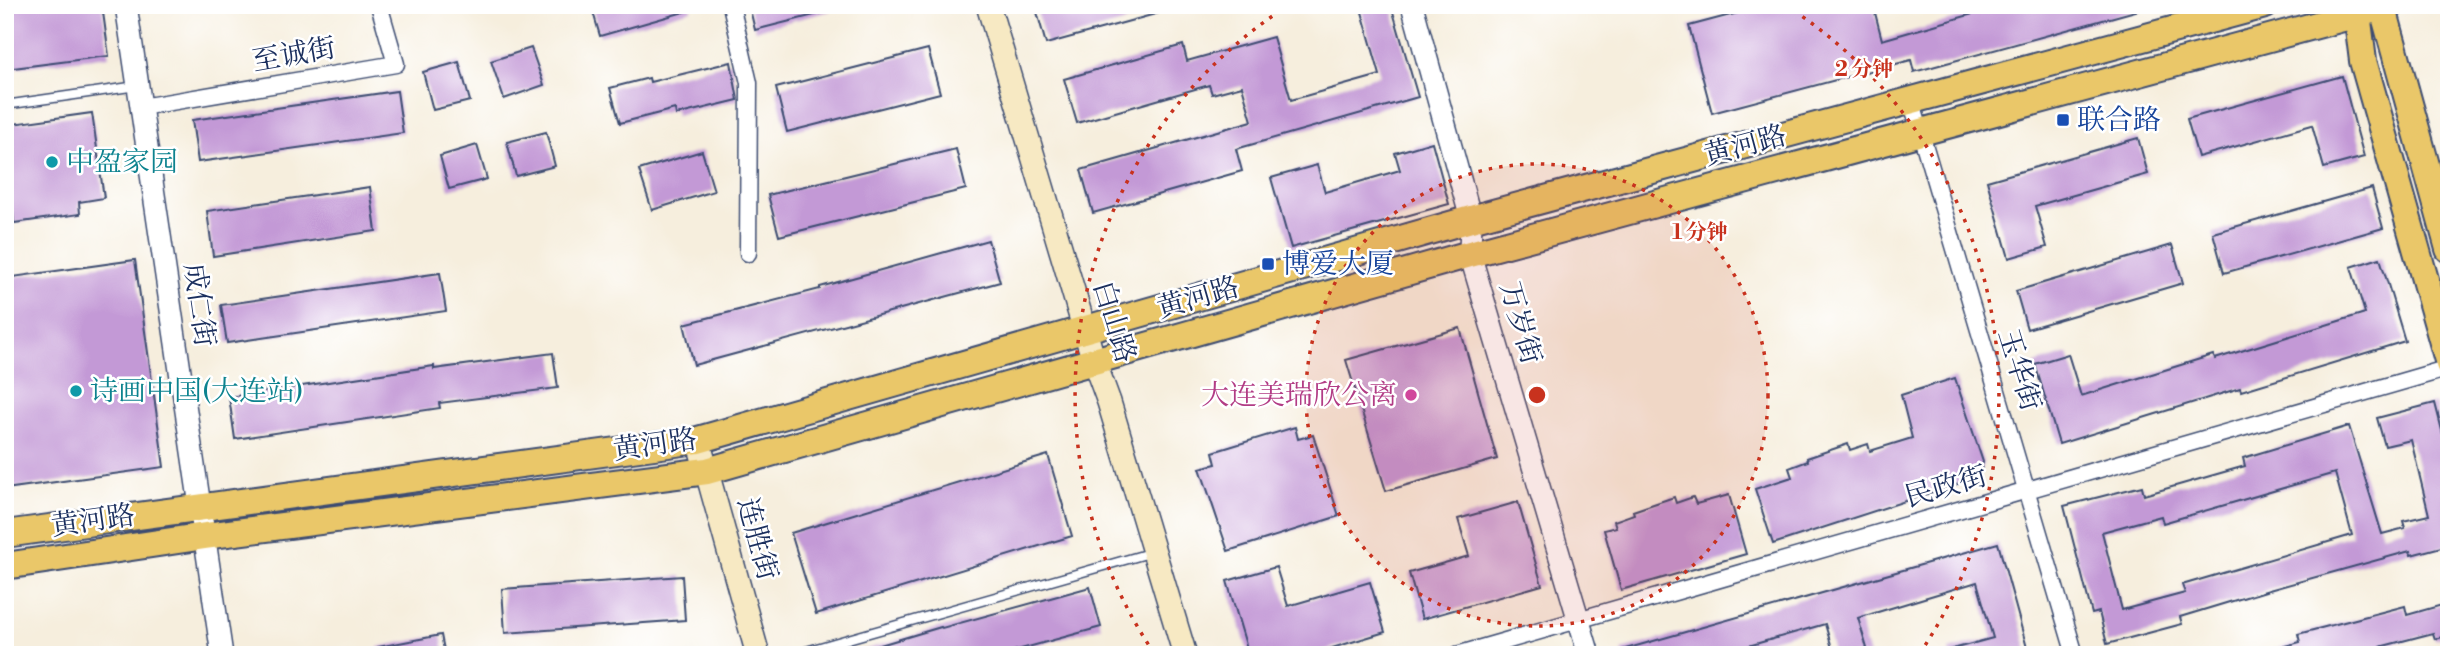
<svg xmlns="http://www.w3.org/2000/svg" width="2454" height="660" font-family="'Libre Bodoni','Noto Serif SC',serif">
  <rect width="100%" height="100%" fill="#fff"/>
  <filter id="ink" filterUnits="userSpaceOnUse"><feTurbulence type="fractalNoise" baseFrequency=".0143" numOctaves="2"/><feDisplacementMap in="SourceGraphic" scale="14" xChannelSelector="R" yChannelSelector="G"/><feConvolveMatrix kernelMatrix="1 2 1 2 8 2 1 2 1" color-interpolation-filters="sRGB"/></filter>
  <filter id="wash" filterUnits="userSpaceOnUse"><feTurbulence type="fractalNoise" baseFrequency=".00686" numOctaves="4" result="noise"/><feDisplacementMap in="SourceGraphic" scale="28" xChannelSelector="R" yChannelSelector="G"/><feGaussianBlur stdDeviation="1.57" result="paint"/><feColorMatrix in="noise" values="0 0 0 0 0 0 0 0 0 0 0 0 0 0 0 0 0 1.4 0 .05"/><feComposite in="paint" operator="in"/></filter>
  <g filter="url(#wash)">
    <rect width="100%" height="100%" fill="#f6eedd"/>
    <g id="blocks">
      <path fill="#c399d6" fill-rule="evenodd" d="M5 5H102L109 56 5 69Z
        M591 5H691V10L600 36Z
        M749 5H830V11L755 30Z
        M1035 5H1169L1170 10 1046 44Z
        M1360 5H1391L1418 97 1236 149 1242 171 1093 213 1081 170 1252 121 1242 86 1212 94 1209 85 1077 123 1064 79 1183 45 1187 61 1273 37 1291 100 1380 75Z
        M1768 5H1873L1882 40 2004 5H2138L2139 10 1914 72 1911 60 1712 113 1689 26Z
        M531 48 544 85 504 99 491 61Z
        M928 49 940 93 787 132 776 88Z
        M459 62 470 101 433 110 423 72Z
        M731 62 738 100 676 115 675 109 620 123 610 88 649 78 650 82Z
        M2342 76 2364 157 2324 168 2312 125 2198 157 2187 119Z
        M397 91 403 133 198 162 192 120Z
        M92 113 104 198 79 202 80 214 14 223 13 212 5 213V125Z
        M546 132 555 166 516 176 507 142Z
        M2138 138 2148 174 2035 206 2047 247 2009 258 1987 181Z
        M1432 142 1449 204 1291 248 1271 178 1317 165 1325 192 1400 170 1395 153Z
        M477 145 487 179 449 189 440 156Z
        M956 149 966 189 779 236 768 195Z
        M702 151 714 191 652 210 639 170Z
        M370 187 376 231 213 256 207 211Z
        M2372 188 2383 228 2224 273 2213 233Z
        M988 240 1000 282 694 365 684 324 820 289V287Z
        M2172 245 2183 283 2027 329 2016 291Z
        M2380 258 2405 341 2241 391 2240 388 2059 444 2035 364 2068 354 2081 396 2213 355 2215 359 2365 313 2351 267Z
        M135 260 164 467 5 489V278Z
        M440 273 446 311 227 343 221 305Z
        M1460 328 1497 459 1386 491 1346 360Z
        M553 353 558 388 439 403 440 408 235 439 229 397 434 366V369Z
        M1955 378 1983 462 1979 477 1773 544 1755 489 1792 477 1789 468 1808 461 1807 458 1848 444 1850 450 1868 444 1870 451 1912 438 1901 395Z
        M2435 403 2449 458V545L2411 555 2410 551 2269 590 2180 617 2182 624 2107 644 2099 612 2092 614 2064 506 2142 486 2144 495 2245 466 2243 458 2349 426 2382 534 2405 528 2403 521 2429 515 2411 440 2385 446 2377 418ZM2335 473 2352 535 2182 585 2185 593 2122 610 2102 532 2161 516 2163 523Z
        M1295 427 1298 439 1313 435 1339 516 1228 551 1200 468 1216 464 1213 452Z
        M1048 455 1072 536 816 614 791 533Z
        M1729 495 1746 554 1621 590 1604 530 1616 527 1614 521 1634 514 1633 511 1674 497 1676 503 1693 497 1696 504Z
        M1518 502 1542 585 1422 619 1409 573 1469 556 1458 519Z
        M1998 543 2029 655H1950L1949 650 1993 638 1977 582 1858 618 1869 655H1834L1825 624 1717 655H1623L1622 650Z
        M1276 567 1288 606 1370 582 1385 632 1309 655H1249L1227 581Z
        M682 576 685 620 505 633 502 589Z
        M1090 587 1101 627 999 655H861L860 651 941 627 942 628Z
        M2449 603V635L2435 639 2433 633 2349 655H2270V650L2300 642 2298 634 2405 606 2407 615Z
        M441 635 445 655H379L378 647Z"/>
    </g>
  </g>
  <g filter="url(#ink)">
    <use href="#blocks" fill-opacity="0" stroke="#3c4c71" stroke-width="2"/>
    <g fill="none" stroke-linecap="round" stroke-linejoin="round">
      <defs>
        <path id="service" d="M5 105 137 86
          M792 655 1153 552"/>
        <path id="minor" d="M731 5 749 83 748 253
          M1911 100 2075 655
          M141 107 396 64 379 5
          M1457 655 2449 368"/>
        <path id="tertiary" d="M126 5 222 655
          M1412 5 1471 219 1470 254 1589 655"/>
        <path id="secondary" d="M988 5 1094 361 1109 402 1185 655
          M698 440 758 655"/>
        <path id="primary" d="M2356 5 2363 61 2449 364
          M2382 5 2449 249
          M5 534 698 440 1471 219 2265 5
          M5 566 205 536 707 471 1470 254 2391 5"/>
      </defs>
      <use href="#service" stroke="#3c4c71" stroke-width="11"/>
      <use href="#minor" stroke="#3c4c71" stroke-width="19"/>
      <use href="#tertiary" stroke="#3c4c71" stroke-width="24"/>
      <use href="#secondary" stroke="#3c4c71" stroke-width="26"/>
      <use href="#primary" stroke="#3c4c71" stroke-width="30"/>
      <use href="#service" stroke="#fff" stroke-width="8"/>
      <use href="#minor" stroke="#fff" stroke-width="16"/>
      <use href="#tertiary" stroke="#fff" stroke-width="21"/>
      <use href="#secondary" stroke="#f7e9c3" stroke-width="23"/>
      <use href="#primary" stroke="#eac769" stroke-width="26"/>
    </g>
  </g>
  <circle cx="1537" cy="395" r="231" fill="#c8321e" fill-opacity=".12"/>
  <g fill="none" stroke="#c8321e" stroke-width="3.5" stroke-dasharray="3.5 7">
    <circle cx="1537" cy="395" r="231"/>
    <path d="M1154 653A462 462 0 0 1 1289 5M1785 5A462 462 0 0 1 1920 653"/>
  </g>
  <g fill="#1a4fb4" stroke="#fff" stroke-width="2.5">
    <rect x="2056" y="113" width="14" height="14" rx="3.5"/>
    <rect x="1261" y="257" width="14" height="14" rx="3.5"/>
  </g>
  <g fill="#0f9aa8" stroke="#fff" stroke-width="2.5">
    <circle cx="52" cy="162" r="7"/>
    <circle cx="76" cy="391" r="7"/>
  </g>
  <circle fill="#d1479c" stroke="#fff" stroke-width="2.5" cx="1411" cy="395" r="7"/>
  <g text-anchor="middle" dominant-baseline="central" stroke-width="5" stroke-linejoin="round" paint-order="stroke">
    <g font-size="28" fill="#1b2f5e" stroke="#fff">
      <text transform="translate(294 55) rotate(-10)">至诚街</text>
      <text transform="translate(1745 146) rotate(-15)">黄河路</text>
      <text transform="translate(1198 298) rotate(-16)">黄河路</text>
      <text transform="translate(199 305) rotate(82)">成仁街</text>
      <text transform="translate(1114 322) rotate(73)">白山路</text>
      <text transform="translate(1520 323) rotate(74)">万岁街</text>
      <text transform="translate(2019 370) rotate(73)">玉华街</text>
      <text transform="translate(655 445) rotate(-8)">黄河路</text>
      <text transform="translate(1946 487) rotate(-16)">民政街</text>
      <text transform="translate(93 521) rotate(-8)">黄河路</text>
      <text transform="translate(757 539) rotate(75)">连胜街</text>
    </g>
    <g font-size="28" fill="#164399" stroke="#fff" text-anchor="start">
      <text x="2077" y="120">联合路</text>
      <text x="1282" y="264">博爱大厦</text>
    </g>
    <g font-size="28" fill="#0d838f" stroke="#fff" text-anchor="start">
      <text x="66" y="162">中盈家园</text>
      <text x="90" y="391">诗画中国(大连站)</text>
    </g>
    <g font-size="28" fill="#b23c85" stroke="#fff" text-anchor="end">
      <text x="1397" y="395">大连美瑞欣公离</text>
    </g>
  </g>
  <circle cx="1537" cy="395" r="10" fill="#c8321e" stroke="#fff" stroke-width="3.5"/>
  <g font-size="21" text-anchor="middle" font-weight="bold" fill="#c8321e" stroke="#fff" stroke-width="5" stroke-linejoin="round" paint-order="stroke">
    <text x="1864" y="76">2 分钟</text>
    <text x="1700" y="239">1 分钟</text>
  </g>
  <rect width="2454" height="660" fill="none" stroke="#fff" stroke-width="28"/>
</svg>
